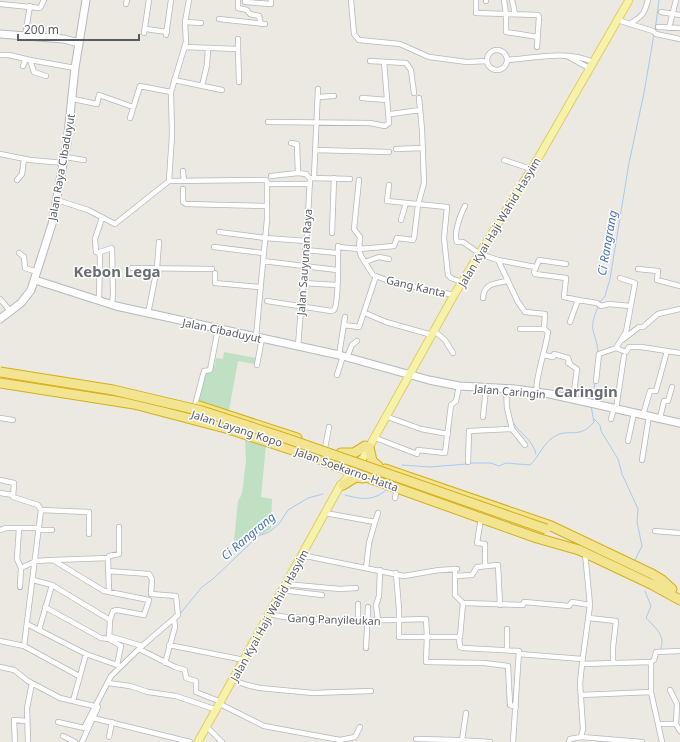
<svg xmlns="http://www.w3.org/2000/svg" width="680" height="742" font-family="'Noto Sans',sans-serif">
  <rect width="100%" height="100%" fill="#ebe9e1"/>
  <path fill="#bfe0c3" d="M224 352 256 358 255 364 238 361 229 410 197 402 205 371 212 365H215L216 358 223 359Z
    M245 437 266 444 261 497 272 499 271 529 247 542 234 541 238 501 242 494 246 461Z"/>
  <g fill="none" stroke-linecap="round" stroke-linejoin="round">
    <path stroke="#a5caf6" stroke-width="1" d="M655 31 659 0
      M600 302 605 296 610 279 629 163 644 93 654 34
      M598 307C587 332 596 330 598 352
      M592 401 595 382
      M594 419 600 425 601 431 618 459 622 474 638 509 637 522 642 546 634 562
      M513 422C519 434 533 439 536 454
      M470 463H491L499 466 506 463 530 465C539 457 544 441 557 435 570 429 580 439 594 422L591 406
      M402 465 430 467 467 464
      M345 495C360 499 374 502 387 489
      M645 591 651 606 646 618C655 627 667 637 660 650
      M179 615 202 587 213 579 258 536 269 532 279 524 288 510 308 498 323 494"/>
    <defs>
      <path id="street" d="M238 0V8L247 10 250 14 259 16 261 24
        M245 0V2L271 4V0
        M351 0 354 34 359 40 400 44 429 57 467 62 487 61
        M476 0V13L506 14V32L538 37
        M504 0 506 14 538 15 539 17 537 47
        M512 0 515 14
        M486 1V0
        M0 4 40 8 44 0
        M126 4 127 0
        M661 12 680 15
        M219 19 265 24
        M618 20 630 24C643 15 644 15 648 0
        M185 22 201 23
        M630 24 653 31 656 34 680 39
        M658 27 680 28
        M669 28 676 0
        M146 29 167 32
        M144 33 149 0
        M166 35 171 0
        M25 36 30 6
        M185 47 238 49V39
        M238 49 239 82
        M487 60a10 10 0 1 1 20 0a10 10 0 1 1-20 0Z
        M0 55H9L30 60 34 72 46 76
        M567 56 589 68
        M30 60 75 68
        M508 60C535 58 566 50 593 62
        M370 61 406 63 411 70 414 93
        M23 66 26 59
        M174 80 222 90
        M202 86 207 65 208 48
        M318 97 334 96
        M362 98 387 100
        M73 99 97 104 99 95 133 107
        M391 114 420 110
        M130 118 140 86 171 92
        M268 122 370 123 385 126 389 123 384 62
        M291 143 297 144 298 173 306 174 310 179
        M396 149 423 148
        M315 150 389 152
        M0 154 30 160 64 163
        M65 157 84 160
        M504 160 531 169
        M183 171 184 181
        M271 176 298 173
        M314 177 318 89
        M312 178 350 179
        M17 180 22 174 24 159
        M359 180 354 229 360 237 359 249 361 256 373 275 392 282 454 295
        M169 181 172 135 171 92 186 42 185 22 189 0
        M267 184H310
        M389 185 387 201 447 207 444 238 448 275 451 278 462 282
        M183 189V202L186 204 267 206
        M57 200 88 210 115 224 169 181 266 180 267 182V219L256 337
        M465 206C461 213 453 234 457 242H463L480 254 498 260 535 267
        M401 220 406 203
        M219 232 265 238 306 241
        M332 233 334 178
        M214 247 263 253
        M338 247 359 249 394 246 397 238 413 240 414 238 418 205 424 183 422 130 419 98
        M305 250 337 253
        M100 252 112 248 113 294 112 305
        M19 253 24 257 25 268 37 272
        M498 260 518 302 525 312 545 314 544 329 548 332C545 352 537 371 536 392
        M263 261 337 270
        M365 262 379 257 389 259
        M566 264 539 260 534 272 535 274 566 278 564 297 578 300 570 322
        M132 268 212 269
        M638 269 658 271 657 280 680 286
        M215 273V283L260 287
        M303 283 336 285
        M483 298C484 283 495 284 507 281
        M0 299 11 312
        M578 300 597 303 601 306 609 304 630 306
        M99 301 100 253 96 252 95 239 102 218
        M267 301 331 311 334 310C339 303 338 258 338 246
        M365 313 386 322 432 335
        M148 314 157 268 159 242
        M344 325 359 327 376 276
        M520 329H544
        M434 331 445 340 453 353
        M622 340 639 327H643L658 314 680 309
        M298 346 307 234 310 179
        M616 348 626 352 629 347H641L680 353
        M339 355 345 317
        M544 355 553 357 554 354 568 358 570 364 568 363 577 369 573 400
        M347 357 352 345 357 341
        M257 365 262 338
        M337 375 343 356
        M596 381 599 354 616 348 626 332 635 283 620 278
        M195 405 204 371 210 370 218 329
        M616 409 624 356
        M643 415 650 391H656L667 351
        M385 416 421 429 448 434
        M483 417 486 388
        M0 418 13 420
        M660 418 664 401H668L672 387
        M611 419 614 408
        M512 429 525 445
        M373 437 417 454 418 450 445 453 451 405 456 401 459 386
        M628 441 634 413
        M325 448 329 427
        M642 460 649 416
        M468 462 469 431 512 429 507 408 506 389
        M0 480 14 483 13 497 38 505 41 510 24 646
        M0 493 13 495
        M395 498 397 487
        M41 510 89 512V534
        M325 513 375 522 369 543 366 568
        M481 518 477 543 485 544V565
        M375 522 378 513
        M19 528 17 559 21 568 20 587
        M0 530 6 528H39
        M38 530H52
        M655 531 680 533
        M301 555 404 576 439 570 457 569
        M53 560 108 558
        M21 568 36 561 53 560 104 591 149 600 144 615 117 610 113 611 110 620 109 639 121 646 117 665 121 666
        M455 569V595L463 603 523 605 524 602 569 606 572 602 590 605
        M396 573 399 609V637H460L463 603
        M455 576 472 575 477 567 498 565 500 605
        M33 580 52 585 110 620
        M285 584 340 589 356 588
        M281 590 322 595
        M109 592 108 558 109 556 119 554V527
        M45 607 101 638 109 639
        M269 613C279 618 291 617 302 618 344 622 385 620 426 619L427 636 426 662 484 663 508 666 510 705 516 707
        M589 618 616 621 613 647V663
        M358 620V604
        M378 620 376 605 379 596 380 570
        M27 624 86 654 117 665
        M507 629V650
        M39 630 52 585
        M109 636 142 646
        M459 637 460 647 463 648 519 651 513 742
        M0 641 24 646 79 676
        M169 645 244 660
        M366 648 368 607
        M139 649 175 667 185 670 186 678 196 681V692L221 702
        M519 654 582 659
        M651 662V692L662 742
        M165 663 175 627 174 619
        M582 664 651 662 654 660 656 652 680 651
        M0 667 14 670 28 681 60 698 98 707 82 742
        M233 680 247 685 260 688 313 693 371 691
        M108 683 130 686 148 692 176 696 217 710
        M670 690 677 704 676 724 680 731
        M581 695 651 692
        M73 701 86 654
        M220 704 264 726 340 740 355 737 360 727
        M93 718 190 742
        M58 722 84 728 111 676 142 646 178 615 176 596 151 594 152 579 149 574 108 571
        M659 724H676
        M207 727 222 742
        M63 736 75 742
        M109 737 112 722
        M581 737 642 742
        M416 739 456 740
        M462 740 466 713
        M15 742 14 720 27 721
        M28 742 27 708 32 683
        M455 742 456 740 490 742
        M569 742 570 739 581 737 583 729 580 683 582 664 590 605 585 553"/>
      <path id="secondary" d="M0 34 64 39 79 43
        M35 280 116 306 339 355 429 380 459 386 515 389 550 394 680 423
        M0 319 21 303 31 290 52 224 67 143 75 68 86 0"/>
      <path id="primary" d="M339 488 363 458 454 295 540 155 629 0
        M198 742 341 484"/>
      <path id="highway" d="M0 383 134 404 229 429 314 457 352 472 537 538 579 550 651 584 680 600
        M199 406 297 438
        M369 447 372 461 378 466
        M341 453H354L365 446
        M385 469 551 526 652 574 662 580 672 589
        M343 485 356 477 363 478"/>
    </defs>
    <use href="#street" stroke="#b6b7bc" stroke-width="6"/>
    <use href="#secondary" stroke="#b6b8be" stroke-width="9"/>
    <use href="#primary" stroke="#e2cd62" stroke-width="9"/>
    <use href="#highway" stroke="#d6af16" stroke-width="11"/>
    <use href="#street" stroke="#fff" stroke-width="4.5"/>
    <use href="#secondary" stroke="#fff" stroke-width="7"/>
    <use href="#primary" stroke="#f6f2aa" stroke-width="7"/>
    <use href="#highway" stroke="#f2e490" stroke-width="9"/>
    <defs>
      <path id="highway-bridge" d="M0 372 113 390 202 411 288 439 546 529"/>
    </defs>
    <use href="#highway-bridge" stroke="#d6af16" stroke-width="11" stroke-linecap="butt"/>
    <use href="#highway-bridge" stroke="#f2e490" stroke-width="9"/>
  </g>
  <g text-anchor="middle" dominant-baseline="central" stroke-width="3" stroke-linejoin="round" paint-order="stroke">
    <g font-size="11" fill="#595b60" stroke="#fff">
      <text transform="translate(61 167) rotate(-80)">Jalan Raya Cibaduyut</text>
      <text transform="translate(499 222) rotate(-59)">Jalan Kyai Haji Wahid Hasyim</text>
      <text transform="translate(304 262) rotate(-86)">Jalan Sauyunan Raya</text>
      <text transform="translate(416 286) rotate(13)">Gang Kanta</text>
      <text transform="translate(222 330) rotate(12)">Jalan Cibaduyut</text>
      <text transform="translate(510 391) rotate(5)">Jalan Caringin</text>
      <text transform="translate(237 428) rotate(18)">Jalan Layang Kopo</text>
      <text transform="translate(347 469) rotate(20)">Jalan Soekarno-Hatta</text>
      <text transform="translate(269 615) rotate(-61)">Jalan Kyai Haji Wahid Hasyim</text>
      <text transform="translate(334 619) rotate(2)">Gang Panyileukan</text>
    </g>
    <g font-size="12" font-style="italic" fill="#4b74b6" stroke="#fff">
      <text transform="translate(607 243) rotate(-80)">Ci Rangrang</text>
      <text transform="translate(248 536) rotate(-40)">Ci Rangrang</text>
    </g>
    <g font-size="15" font-weight="bold" fill="#6a6d72" stroke="#fff">
      <text x="117" y="271">Kebon Lega</text>
      <text x="586" y="391">Caringin</text>
    </g>
  </g>
  <path d="M18 34v6h121v-6" fill="none" stroke="#595b60" stroke-width="2"/>
  <text x="24" y="34" font-size="12" fill="#595b60" stroke="#ffffff" stroke-width="3" paint-order="stroke">200 m</text>
</svg>
